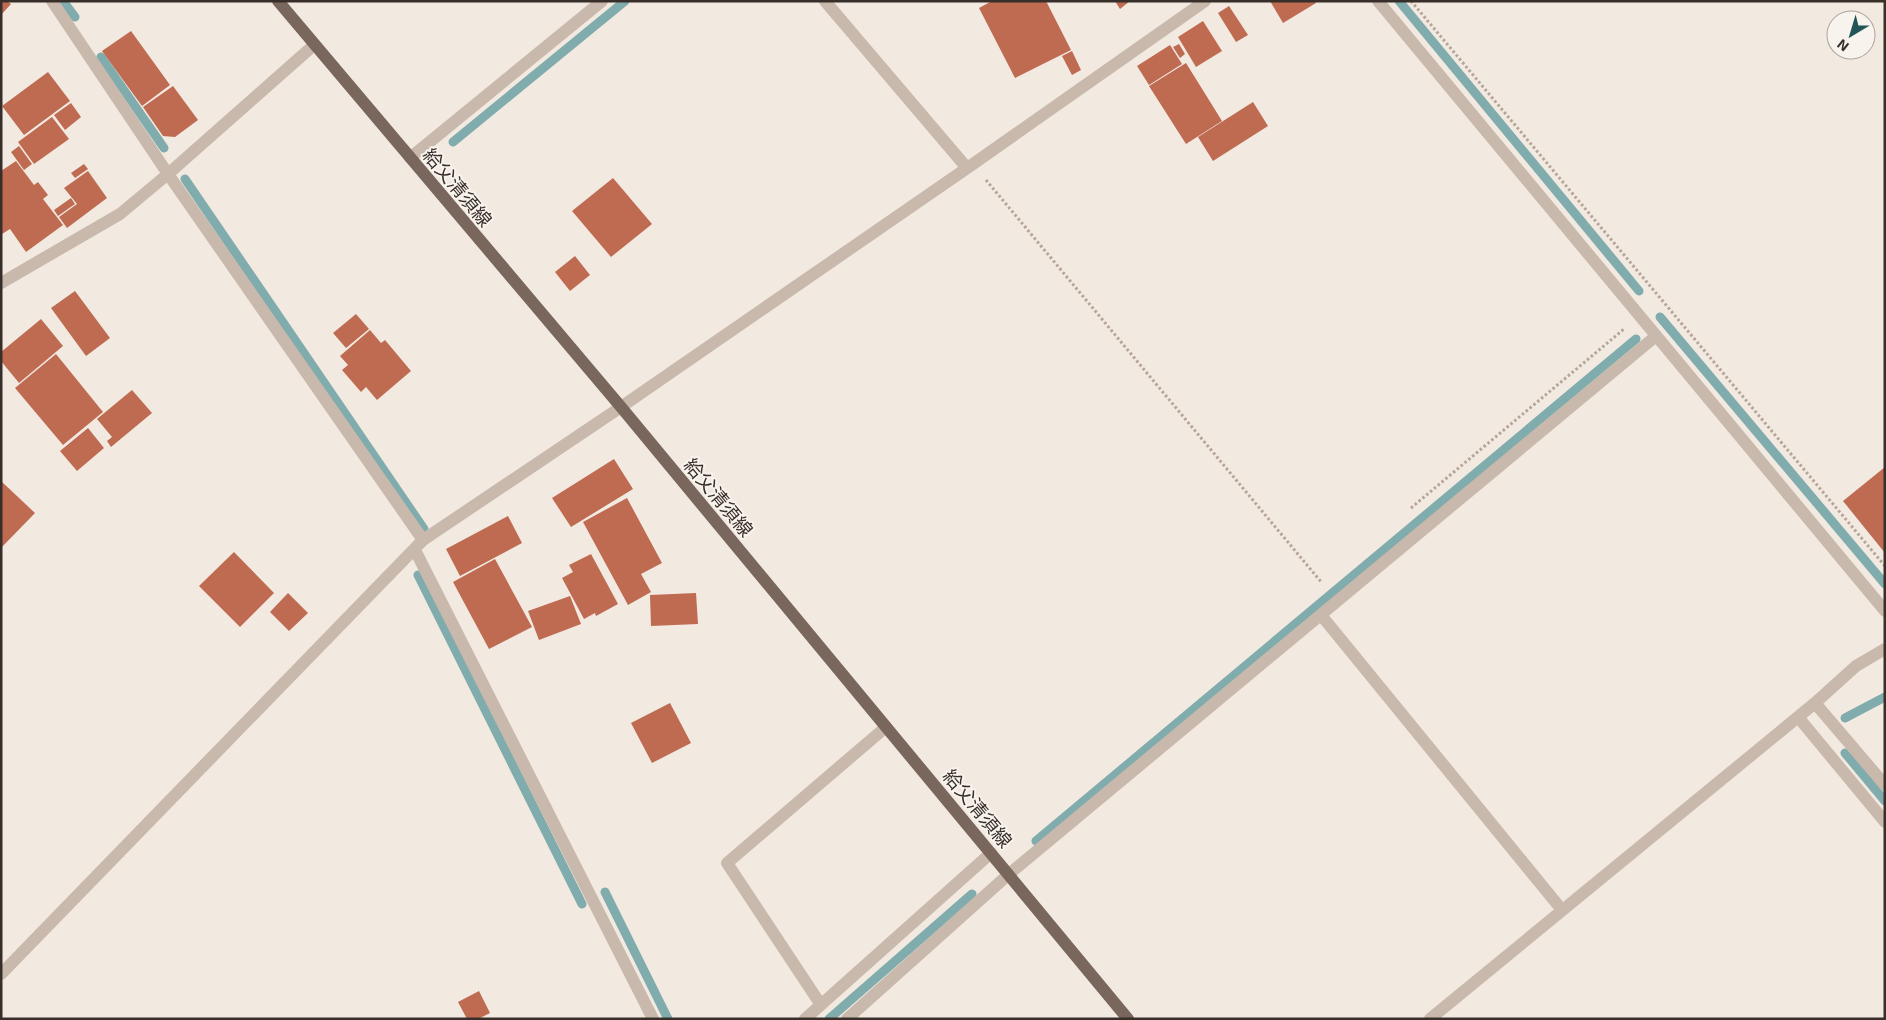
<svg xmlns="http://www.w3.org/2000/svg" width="1886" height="1020" font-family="'Exo 2','Noto Sans JP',sans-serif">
  <rect width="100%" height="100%" fill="#f2e9e0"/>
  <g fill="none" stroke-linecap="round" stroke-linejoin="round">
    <path stroke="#81acad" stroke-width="9" d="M63 1 75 17
      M1399 1 1639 291
      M101 57 164 148
      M453 142 625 1
      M185 179 424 529
      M1660 317 1885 584
      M418 575 582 904
      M1845 718 1885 697
      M1845 753 1885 801
      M1036 841 1636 339
      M605 892 668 1019
      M829 1019 972 894"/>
  </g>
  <path fill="#be6b52" d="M1 1H7L11 4 1 15Z
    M992 1H1046L1071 50 1015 78 979 8Z
    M1115 1H1130L1120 9Z
    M1270 1H1315L1316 3 1283 23Z
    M1229 6 1248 35 1236 42 1218 13Z
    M1203 21 1222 51 1196 67 1178 37Z
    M131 31 170 85 142 106 102 51Z
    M1179 44 1185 54 1180 58 1173 47Z
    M1170 45 1182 64 1149 85 1137 66Z
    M1072 51 1081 70 1072 75 1062 56Z
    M1186 63 1222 121 1186 144 1149 86Z
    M48 72 70 101 24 135 2 106Z
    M173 86 198 120 175 137 163 136 143 107Z
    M1253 102 1268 126 1213 161 1198 137Z
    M71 103 81 117 65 130 54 115Z
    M52 117 69 139 34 164 18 142Z
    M19 146 32 164 24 170 11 152Z
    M16 161 34 185 38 182 48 195 43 199 63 225 26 252 10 229 2 234 1 233V171Z
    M84 164 88 169 75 178 71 173Z
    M88 171 107 198 67 228 59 217 77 204 64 188Z
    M613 178 652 224 611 257 572 211Z
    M71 198 75 204 58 216 54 210Z
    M575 256 590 275 570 291 555 272Z
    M75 291 110 338 86 356 51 308Z
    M356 314 369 329 346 348 333 333Z
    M41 319 63 346 19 383 1 361V352Z
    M370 330 381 343 385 340 411 371 377 400 366 387 361 392 342 370 348 365 340 356Z
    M56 354 103 412 63 445 15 388Z
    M132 390 152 413 111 447 107 441 112 437 97 419Z
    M88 428 104 448 77 471 60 451Z
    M614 459 633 489 571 527 552 498Z
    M1885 467V553L1843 501Z
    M1 481 35 513 1 548Z
    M627 498 662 563 641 574 651 592 628 605 583 522Z
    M508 516 522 543 460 576 446 549Z
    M234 552 274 593 240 627 199 586Z
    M591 554 618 604 596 616 595 613 584 619 562 578 573 572 569 565Z
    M495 559 532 627 489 649 453 582Z
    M288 593 308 613 289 631 270 612Z
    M696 593 698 624 651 626 650 595Z
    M570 596 581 624 539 640 528 611Z
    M670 703 691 743 652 763 631 723Z
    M479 991 490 1013 478 1019H467L458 1002Z"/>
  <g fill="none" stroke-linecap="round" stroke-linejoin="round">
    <path stroke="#b5a497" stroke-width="3" stroke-dasharray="2.5 2.5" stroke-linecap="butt" d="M1411 1 1885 566
      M986 180 1322 583
      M1411 508 1624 329"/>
    <path stroke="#c9b9ac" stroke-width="12" d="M52 1 168 174 423 540
      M825 1 967 168
      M1378 1 1885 611
      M410 158 602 1
      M1 283 120 214 168 174 314 45
      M415 550 653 1019
      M1321 615 1562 910
      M1815 703 1885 785
      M1798 717 1885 822
      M1 974 423 540 621 407 973 164 1205 1
      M821 1005 727 863 886 727
      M805 1019 991 853
      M847 1019 1009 874 1656 336
      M1430 1019 1815 703 1856 666 1885 649"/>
    <path stroke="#79665d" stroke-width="12" d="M278 1 621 407 1128 1019"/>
  </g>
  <g text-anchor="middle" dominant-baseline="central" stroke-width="4" stroke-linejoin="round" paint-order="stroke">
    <g font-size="19" fill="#382f2b" stroke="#f9f3ed">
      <text transform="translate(458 187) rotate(50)">給父清須線</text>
      <text transform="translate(719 497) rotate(50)">給父清須線</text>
      <text transform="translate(978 808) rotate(50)">給父清須線</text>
    </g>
  </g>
  <rect width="1886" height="1020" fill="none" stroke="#382f2b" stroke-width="5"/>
  <g transform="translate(1851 35) rotate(218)"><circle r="24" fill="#f9f3ed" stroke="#aca59f"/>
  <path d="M0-4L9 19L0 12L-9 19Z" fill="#235457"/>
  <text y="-8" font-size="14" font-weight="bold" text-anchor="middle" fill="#382f2b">N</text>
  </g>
</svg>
